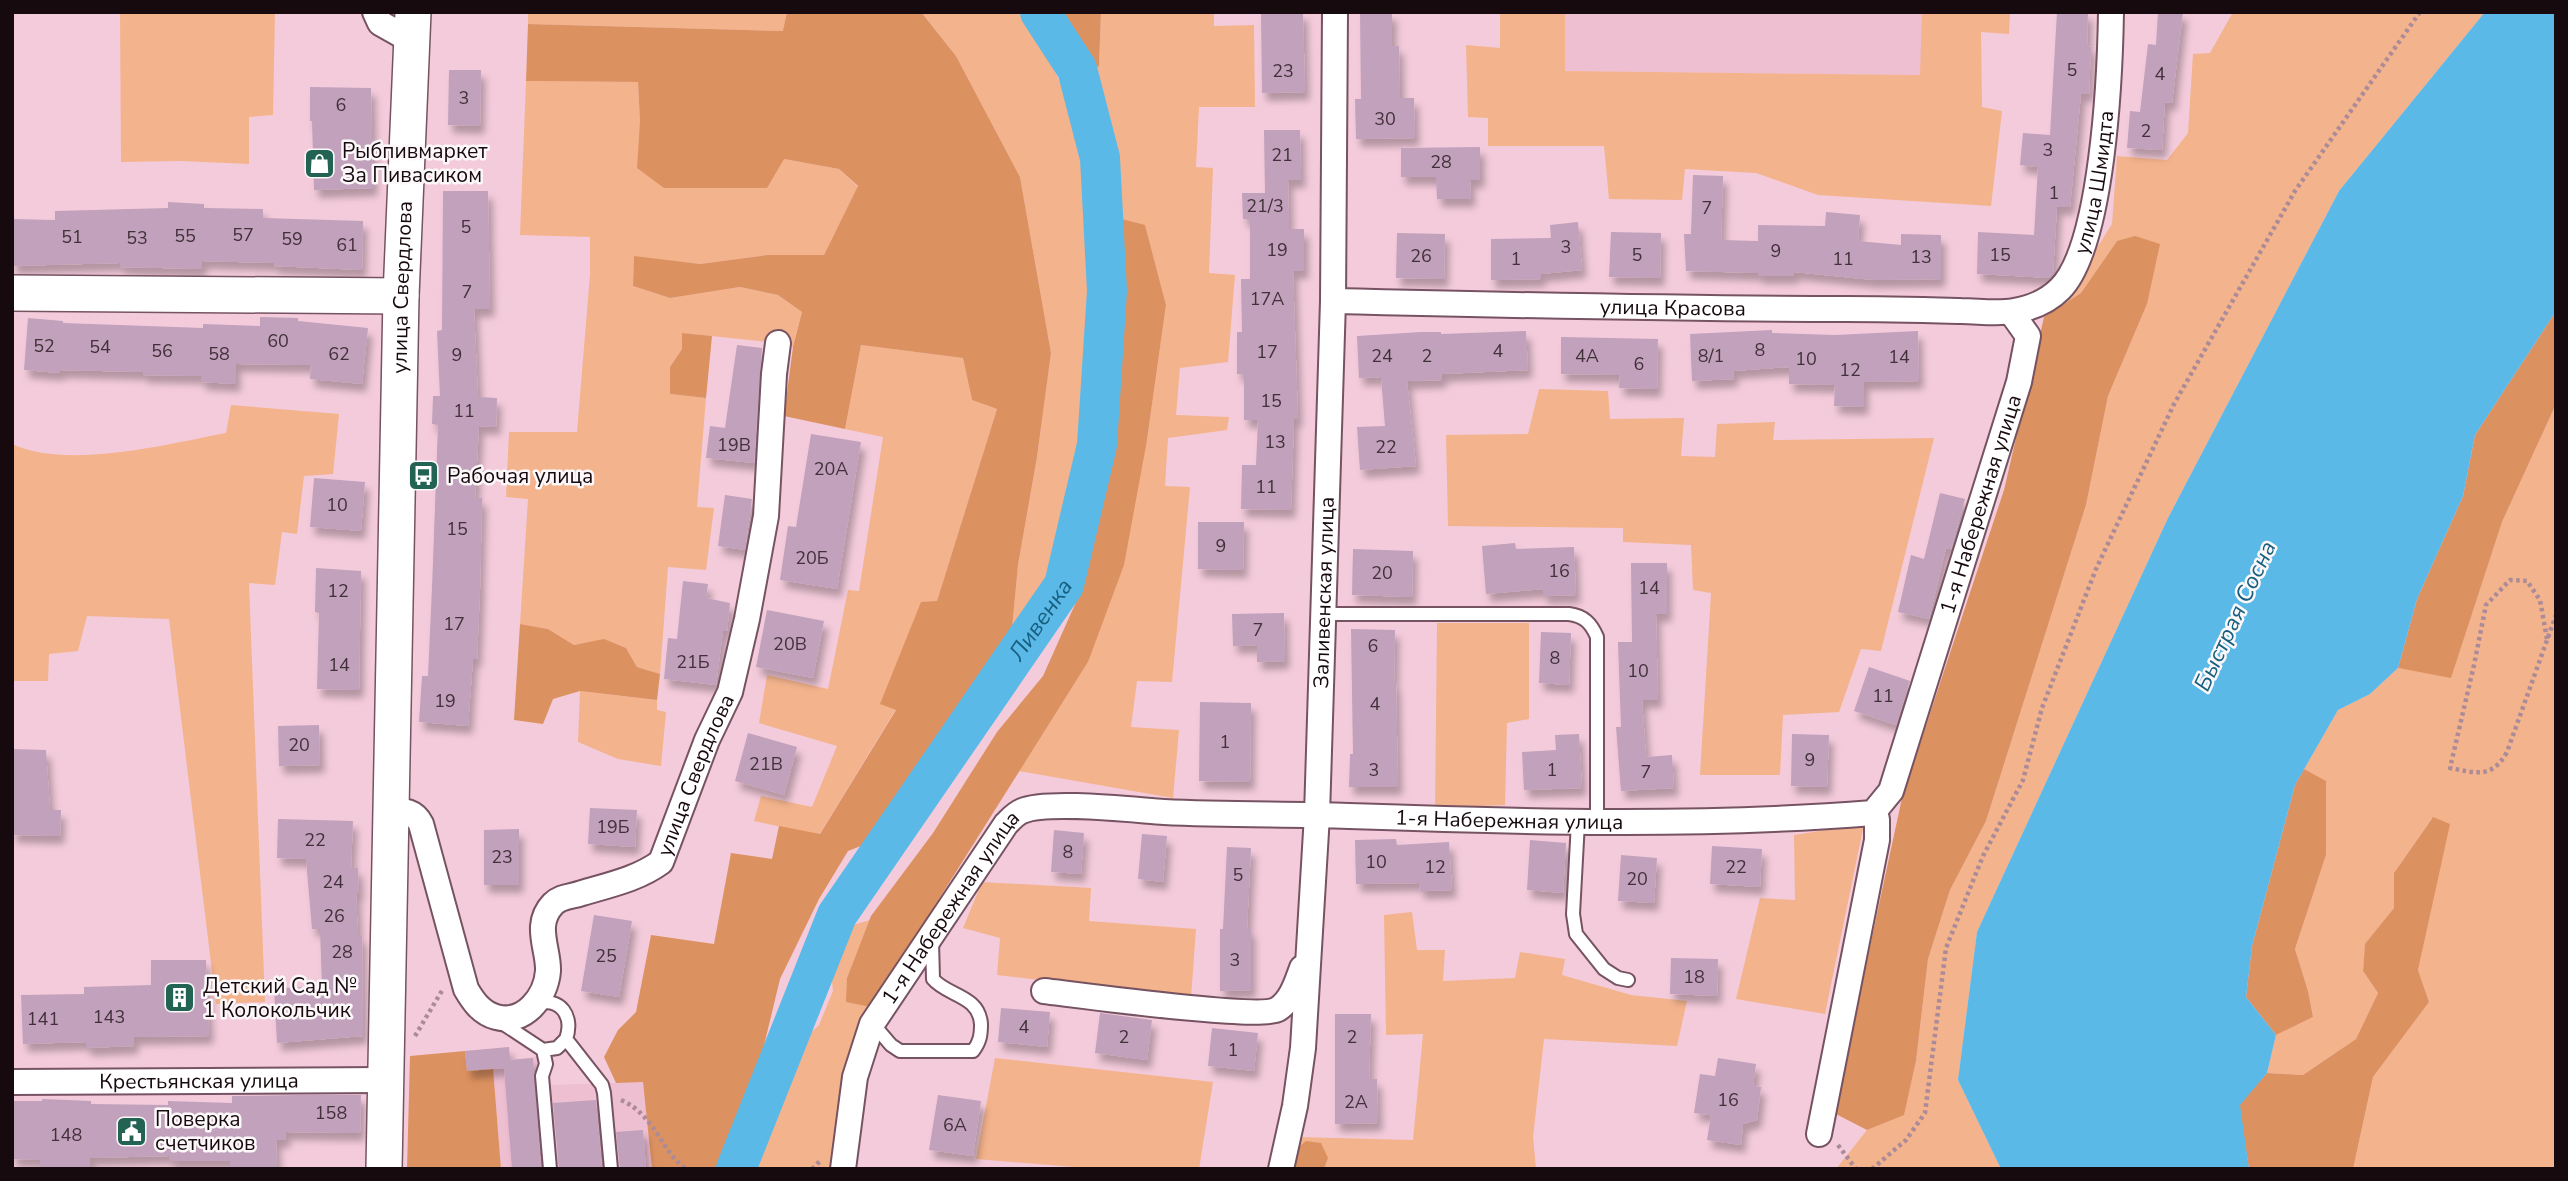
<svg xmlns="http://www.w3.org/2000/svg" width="2568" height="1181" font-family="'Nunito Sans',sans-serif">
  <defs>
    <filter id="shadow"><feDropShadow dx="4.5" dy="8" stdDeviation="3.5" flood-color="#0004"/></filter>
  </defs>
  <rect width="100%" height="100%" fill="#f4cbdb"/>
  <path fill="#eebed1" d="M1565 12H1922L1921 75 1565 71Z
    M509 1047 510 1060 548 1055 550 1085 643 1082 652 1169H501L493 1069 467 1071 465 1051Z"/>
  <path fill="#f3b38c" d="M120 12H275L273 115 249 117V164L181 161 121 162Z
    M528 12H787L784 31 528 24Z
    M921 12H1025L1032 20 1078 123 1090 258 1088 383 1069 510 1048 585 1010 650 1018 565 1037 457 1051 353 1020 177 956 56Z
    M1101 12H1214V26L1254 25 1255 107H1199L1196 167 1213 168 1209 273 1235 275 1228 362 1180 368 1176 415 1229 417 1227 430 1168 438 1165 486 1190 487 1172 682 1137 681 1131 727 1179 730 1173 798 1019 771 1088 662 1147 440 1166 305 1145 226 1114 217 1110 149 1089 72 1099 66Z
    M1500 12H1565V71L1920 75 1922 12H2010L2009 34 1981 32 1982 107 2002 111 1991 206 1818 195 1756 173 1685 169 1682 200 1609 199 1604 146H1488V118L1468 117 1466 45 1500 48Z
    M2233 12H2485L2339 191 2168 518 1977 932 1958 1080 2001 1169H1836L1867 1130 1904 1114 1916 1061 1928 959 1950 890 1986 821 2086 505 2108 396 2147 304 2117 241 2081 293 2044 317 2071 289 2112 224 2117 156 2167 160 2188 133 2193 54 2210 53Z
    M526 81 638 82 640 122 784 159 839 169 858 187 824 255H767L700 264 634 257 633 286 670 298 740 287 778 295 802 312 793 347 778 343 682 333V349L670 367V394L706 398 697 507 714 508 706 570 668 567 660 674 637 667 626 648 604 640 574 645 548 629 520 624 528 499 506 497 509 432H577L590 275V237L520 235Z
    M861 345 963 358 972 400 997 409 937 601 881 704 896 709 819 835 754 821 761 796 812 807 837 746 759 723 767 675 828 689 848 590 859 591 883 437 845 429Z
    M1539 389 1608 391 1610 419 1684 418 1681 456 1715 457 1717 424 1775 422 1773 440 1934 438 1881 651 1861 649 1839 712 1783 715 1780 775H1700L1711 593 1693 590 1691 545 1623 542V528L1448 526 1446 435 1528 434Z
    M2556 404V1169H2353L2373 1077 2429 1002 2418 970 2449 824 2432 818 2394 873V908L2365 945 2363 971 2378 993 2356 1039 2303 1075 2267 1073 2276 1035 2313 1017 2308 991 2295 949 2326 855V782L2304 769 2338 710 2370 694 2398 668 2451 677 2502 522Z
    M231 405 339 414 333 474 304 476 297 534 282 532 275 585 249 583 265 1002 216 1004 169 619 87 616 78 651 49 654 48 681H12V444C67 470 168 444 226 433Z
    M1437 623H1529V719L1507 723 1505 805 1435 808Z
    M580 691 657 700V710L666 712 661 766 618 759 578 742Z
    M1864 824 1825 1014 1736 999 1760 898 1795 900 1794 835Z
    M982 882 1091 888 1089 921 1196 929 1191 998 997 975 1000 938 963 928Z
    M1412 912 1417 950H1445L1443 981 1515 978 1520 952 1565 959 1562 975 1631 995 1687 1001 1677 1046 1544 1039 1533 1137 1536 1169H1324L1328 1158 1295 1150 1297 1137 1413 1140 1423 1034 1386 1035 1384 915Z
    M870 920 847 978 871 1007 872 1024 843 1169H755L792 1051 819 1025 833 991 830 962 833 946 846 927Z
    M995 1058 1213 1082 1199 1169H1098L976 1159Z"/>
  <path fill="#dc9160" d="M787 12H921L956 56 1020 177 1051 353 1037 457 1018 565 1010 650 876 840 848 851 819 899 780 979 760 1062 723 1169H652L643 1082 616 1083 604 1057 618 1030 636 1012 651 935 714 944 731 853 772 859 779 826 820 834 896 710 880 704 921 602 937 601 997 409 972 400 963 358 861 345 845 429 784 416 793 347 802 312 778 295 740 287 670 298 633 286 634 256 700 264 767 255H824L858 186 839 169 784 159 767 188H664L637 168 640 122 638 82 526 81 528 24 783 31Z
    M1058 12H1101L1099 66 1089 72Z
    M1114 217 1145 225 1166 305 1147 440 1124 565 1088 662 871 1007 846 1002 847 978 871 916 933 833 997 732 1043 676 1085 582 1109 473 1119 294Z
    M2135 236 2160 244 2147 304 2108 396 2086 505 1986 821 1950 890 1928 959 1916 1061 1904 1115 1867 1130 1834 1113 1902 798 2004 490 2044 317 2081 293 2117 241Z
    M2556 311V404L2502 522 2451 678 2398 668 2417 599 2463 496 2475 435Z
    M682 333 712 336 706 398 670 394V367L682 349Z
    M520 624 548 629 574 645 604 639 626 648 637 667 660 674 657 700 580 691 553 699 543 724 514 720Z
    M2304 769 2326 781V855L2295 949 2308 991 2313 1017 2276 1035 2246 997 2252 946 2295 785Z
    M2433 817 2450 824 2418 970 2429 1002 2373 1077 2353 1169H2249L2239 1105 2267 1073 2303 1075 2356 1039 2378 993 2363 971 2365 944 2394 908V873Z
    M465 1051 467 1070 493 1068 501 1169H407L410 1056Z
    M1306 1141 1321 1143 1328 1158 1324 1169H1292L1295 1150Z"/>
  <path fill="#5bb9e8" d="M2485 12H2556V311L2475 435 2463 496 2417 599 2398 668 2370 694 2338 710 2295 785 2252 946 2246 997 2276 1035 2267 1073 2240 1105 2249 1169H2001L1958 1080 1977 932 2168 518 2339 191Z"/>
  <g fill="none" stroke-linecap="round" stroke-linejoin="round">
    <path stroke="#5bb9e8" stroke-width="40" id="s1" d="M736 1169 837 915 1064 585 1097 445 1107 291 1100 158 1077 69 1040 12"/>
  </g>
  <path fill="#c1a1bb" filter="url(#shadow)" d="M1261 12H1303L1305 92 1262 93Z
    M1360 12H1392V46H1399L1400 98H1414L1415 138 1356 139 1355 99H1361Z
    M2057 12H2088L2087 46 2091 47 2089 94H2081L2070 207H2057L2053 273 2049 278 1977 274 1978 232 2034 235 2038 167 2020 165 2023 133 2050 135Z
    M2158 12H2183L2172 103 2165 102 2162 150 2127 148 2130 111 2140 112 2148 44 2156 45Z
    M449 70H481L480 126 448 125Z
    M310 87 371 88 373 188 314 190 312 121H310Z
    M1264 130H1300L1301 180H1288L1289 229H1304V271H1293L1298 419H1294L1291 510 1241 509 1242 465H1256L1258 420H1244V374H1237V332H1242L1241 279H1250V219H1243L1242 193H1265Z
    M1480 147V180H1470L1471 199H1437L1436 177H1401V148Z
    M1693 175 1723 176 1721 240 1758 241V225L1825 226 1826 212 1860 215 1858 241 1901 245V234L1941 235V279L1873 280 1794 272V276H1758V273L1686 271 1684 234H1691Z
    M443 191H488L490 309H474L478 397 497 398 496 427 479 426 475 498H482L480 590 477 659H473L468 726 419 722 422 676H428L432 588 438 425 432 424 433 396H440L437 331 442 330Z
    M168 202 204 204V208L263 209V218L363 221 362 270 274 266 275 263 202 261V269L120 267V263L12 266V219L55 220V211L168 208Z
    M1578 222 1582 270 1541 274V279L1491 280V239L1551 238 1550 225Z
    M1611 232 1661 233 1660 278 1609 277Z
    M1397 233 1445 234 1444 279 1396 278Z
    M260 317 298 318V321L368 328 362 384 310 379 311 365 236 364V384L201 382V376L143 375V372L60 370V373L24 370 28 318 63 321V323L203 328V324L260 326Z
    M1772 330V333L1835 335 1918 331 1919 381 1864 382V407L1834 406 1835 385 1789 384V367L1733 371 1734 379 1692 381 1690 334Z
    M1526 331 1528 370 1442 374V380L1407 381 1416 466 1360 470 1357 427 1385 426 1381 377 1359 378 1357 336 1421 332H1441V334Z
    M1561 337 1658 339 1657 389 1619 388 1620 375 1561 374Z
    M737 345 762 348 754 463 706 458 710 426 725 428Z
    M811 434 861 442 837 589 780 580 788 526 796 527Z
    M314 478 365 482 361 531 310 527Z
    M1940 493 1965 499 1951 549 1946 548 1929 619 1898 612 1911 555 1924 559Z
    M725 495 752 499 745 550 718 546Z
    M1198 522H1244L1243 570 1198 569Z
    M1515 543 1516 549 1574 547 1576 595 1543 596V589L1486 594 1482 546Z
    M1353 549 1413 551 1412 597 1352 595Z
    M1631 563H1667V614H1656L1658 700H1642L1646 757 1672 755 1674 788 1621 791 1616 727H1621L1618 642H1632Z
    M316 568 361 571 359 690 317 689 319 613 315 612Z
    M683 581 708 584 706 598 730 603 727 631H723L716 685 664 679 668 638 677 639Z
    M767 610 824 621 813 678 756 667Z
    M1284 613 1285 661 1257 662V645L1233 646 1232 614Z
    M1351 629 1395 630 1394 683H1396L1398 787H1349L1350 754H1353Z
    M1541 632 1571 633 1569 685 1539 683Z
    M1869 667 1910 681 1896 725 1854 711Z
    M1200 702 1251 703 1250 782 1199 781Z
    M319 725 320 765 279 766 278 726Z
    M748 733 797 747 784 795 735 781Z
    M1579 734 1582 788 1524 790 1522 752 1556 750 1555 735Z
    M1792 734 1829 735 1827 787 1791 786Z
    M12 749 46 750 50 810H61L60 836 12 835Z
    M590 808 637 810 635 847 588 844Z
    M278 819 353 821 351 868H358L359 893H356L358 936H362L363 1036 277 1043 274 988 322 987 320 929H312L306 859 277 858Z
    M519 829V885H484V830Z
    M1054 830 1084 833 1081 874 1051 872Z
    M1142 834 1167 836 1163 882 1138 879Z
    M1396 839 1397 845 1449 842 1452 890 1420 891 1419 883 1356 884 1355 840Z
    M1530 840 1566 843 1563 893 1527 890Z
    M1712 846 1762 849 1760 887 1710 884Z
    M1227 847 1251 848 1247 929H1251V990L1220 991V929H1223Z
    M1621 855 1657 858 1654 903 1618 901Z
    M594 915 632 921 619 997 581 991Z
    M1671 958 1718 959 1717 996 1670 994Z
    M151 960H206L209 1036 134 1037V1046L86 1048V1042L23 1044 21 995 84 994V987L151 985Z
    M1001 1008 1050 1012 1047 1047 998 1042Z
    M1100 1013 1152 1020 1147 1060 1095 1053Z
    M1335 1014H1371L1369 1079H1377L1378 1123 1335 1124Z
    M1212 1028 1258 1033 1254 1071 1208 1066Z
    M509 1047 510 1060 533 1058 541 1169H512L504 1068 467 1071 465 1051Z
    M1718 1058 1756 1064 1753 1086 1761 1087 1757 1120 1743 1124 1741 1145 1707 1140 1711 1115 1694 1113 1700 1074 1715 1076Z
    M301 1095H361L360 1133 285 1132 286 1140H276L277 1169H230V1161H169V1156L90 1158V1169H40V1160L12 1159V1101H42V1099L91 1101V1104L168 1105V1101L232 1103V1096Z
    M938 1095 981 1101 973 1156 929 1150Z
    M596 1100 602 1169H559L553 1103Z
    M643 1130 646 1169H620L616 1132Z"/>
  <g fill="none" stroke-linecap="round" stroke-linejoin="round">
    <defs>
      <path id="lane" d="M1324 614H1569C1584 616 1591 623 1597 637V822
        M1578 822 1573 914 1576 934 1604 969 1618 978 1628 980
        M536 1004C561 996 574 1017 566 1039L602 1085 604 1093 611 1169
        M499 1021 543 1050 546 1064 542 1076 550 1169
        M873 1024 891 1045 900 1051H973C980 1042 981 1035 981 1024 979 995 947 996 933 979L932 941
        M543 1050 557 1048 566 1039"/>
      <g id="street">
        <path d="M375 12 380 23 412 41"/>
        <path id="s2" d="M1333 301C1503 305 1674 309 1845 309 1884 309 1922 310 1961 311 1978 311 1997 314 2014 311 2032 308 2047 302 2060 289 2103 246 2110 74 2111 12"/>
        <path id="s3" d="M392 814C403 808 415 812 421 824L466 989C473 1001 481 1013 496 1017 524 1025 546 997 548 971 549 949 533 925 553 904 561 896 571 897 582 893 609 885 638 879 661 862L707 740 730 692 747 619 766 516 774 374 778 343"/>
        <path d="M1044 991C1078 995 1260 1020 1278 1009 1292 1000 1297 981 1302 968"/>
        <path id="s4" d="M12 1082 386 1080"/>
        <path d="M1819 1134 1877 840V819L1873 813"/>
        <path id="s5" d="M843 1169 855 1077 872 1024 1006 824C1011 819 1015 814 1022 811 1047 800 1134 810 1164 812 1226 815 1288 814 1349 816 1524 822 1699 827 1873 813L1891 791 2019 382 2028 336 2011 312"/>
        <path id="s6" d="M1281 1169 1295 1106 1303 1048 1317 815 1333 301 1335 12"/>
      </g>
      <g id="secondary">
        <path d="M12 293 401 296"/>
        <path id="s7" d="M384 1169 401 296 413 12"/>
      </g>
    </defs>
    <use href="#lane" stroke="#765362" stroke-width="16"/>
    <use href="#street" stroke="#765362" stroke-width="28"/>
    <use href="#secondary" stroke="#765362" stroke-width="38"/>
    <path stroke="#ab8b98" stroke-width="4.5" stroke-dasharray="3.5 3.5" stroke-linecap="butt" d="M2547 639 2540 600 2527 581 2510 580 2486 605 2474 665 2450 768C2476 773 2492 779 2507 752L2556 615
      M415 1036 443 989
      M621 1100C656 1115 663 1156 687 1169
      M1838 1145 1856 1169
      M812 1169 821 1160
      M1872 1169 1906 1140 1925 1113 1946 948 1983 856 2023 780 2042 708 2096 569 2174 404 2295 191 2420 12"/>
    <use href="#lane" stroke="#fff" stroke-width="12"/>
    <use href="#street" stroke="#fff" stroke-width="24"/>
    <use href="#secondary" stroke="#fff" stroke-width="35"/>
  </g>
  <defs>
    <symbol id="shop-square" viewBox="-11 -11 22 22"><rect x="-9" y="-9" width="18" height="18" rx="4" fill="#226353" stroke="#fcf8f9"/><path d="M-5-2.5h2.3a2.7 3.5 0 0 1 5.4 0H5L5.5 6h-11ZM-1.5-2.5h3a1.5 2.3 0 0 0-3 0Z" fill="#fff"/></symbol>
    <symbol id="bus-square" viewBox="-11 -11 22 22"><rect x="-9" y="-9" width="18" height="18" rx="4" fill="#226353" stroke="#fcf8f9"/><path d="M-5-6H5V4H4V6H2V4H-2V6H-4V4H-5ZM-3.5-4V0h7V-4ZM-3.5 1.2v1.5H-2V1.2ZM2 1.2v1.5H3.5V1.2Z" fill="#fff"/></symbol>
    <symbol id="building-square" viewBox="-11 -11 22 22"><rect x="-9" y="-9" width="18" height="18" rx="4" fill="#226353" stroke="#fcf8f9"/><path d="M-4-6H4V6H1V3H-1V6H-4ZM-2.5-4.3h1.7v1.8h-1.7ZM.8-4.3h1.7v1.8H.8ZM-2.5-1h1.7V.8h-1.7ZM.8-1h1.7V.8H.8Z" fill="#fff"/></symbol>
    <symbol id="civic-square" viewBox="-11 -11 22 22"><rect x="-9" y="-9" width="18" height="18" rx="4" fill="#226353" stroke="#fcf8f9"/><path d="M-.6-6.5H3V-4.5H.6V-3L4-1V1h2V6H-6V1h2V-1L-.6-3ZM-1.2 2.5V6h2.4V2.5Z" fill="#fff"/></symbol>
  </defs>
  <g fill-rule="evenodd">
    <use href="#shop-square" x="302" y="146" width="35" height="35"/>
    <use href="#bus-square" x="406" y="458" width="35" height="35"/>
    <use href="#building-square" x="162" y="980" width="35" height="35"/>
    <use href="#civic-square" x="114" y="1114" width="35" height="35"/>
  </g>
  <g text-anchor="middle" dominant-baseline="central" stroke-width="5" stroke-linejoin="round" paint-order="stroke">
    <g font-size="18" fill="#42303a">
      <text x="2072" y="70">5</text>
      <text x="1283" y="71">23</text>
      <text x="2160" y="74">4</text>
      <text x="464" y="98">3</text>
      <text x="341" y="105">6</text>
      <text x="1385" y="119">30</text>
      <text x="2146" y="131">2</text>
      <text x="2048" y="150">3</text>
      <text x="1282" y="155">21</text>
      <text x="1441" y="162">28</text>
      <text x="2054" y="193">1</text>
      <text x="1265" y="206">21/3</text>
      <text x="1707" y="208">7</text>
      <text x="466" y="227">5</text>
      <text x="243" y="235">57</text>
      <text x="185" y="236">55</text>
      <text x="72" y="237">51</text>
      <text x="137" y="238">53</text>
      <text x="292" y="239">59</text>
      <text x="347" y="245">61</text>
      <text x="1566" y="247">3</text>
      <text x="1277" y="250">19</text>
      <text x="1776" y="251">9</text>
      <text x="1637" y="255">5</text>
      <text x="2000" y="255">15</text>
      <text x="1421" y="256">26</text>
      <text x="1921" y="257">13</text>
      <text x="1516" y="259">1</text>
      <text x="1843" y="259">11</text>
      <text x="467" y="292">7</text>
      <text x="1267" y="299">17А</text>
      <text x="278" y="341">60</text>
      <text x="44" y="346">52</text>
      <text x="100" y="347">54</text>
      <text x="1760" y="350">8</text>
      <text x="162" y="351">56</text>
      <text x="1498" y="351">4</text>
      <text x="1267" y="352">17</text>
      <text x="219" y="354">58</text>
      <text x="339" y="354">62</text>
      <text x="457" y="355">9</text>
      <text x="1382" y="356">24</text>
      <text x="1427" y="356">2</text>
      <text x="1587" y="356">4А</text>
      <text x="1711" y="356">8/1</text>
      <text x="1899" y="357">14</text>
      <text x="1806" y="359">10</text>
      <text x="1639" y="364">6</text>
      <text x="1850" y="370">12</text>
      <text x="1271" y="401">15</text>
      <text x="464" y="411">11</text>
      <text x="1275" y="442">13</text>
      <text x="734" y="445">19В</text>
      <text x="1386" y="447">22</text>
      <text x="831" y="469">20А</text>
      <text x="1266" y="487">11</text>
      <text x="337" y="505">10</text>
      <text x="457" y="529">15</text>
      <text x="1221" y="546">9</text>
      <text x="812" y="558">20Б</text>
      <text x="1559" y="571">16</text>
      <text x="1382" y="573">20</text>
      <text x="1649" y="588">14</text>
      <text x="338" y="591">12</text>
      <text x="454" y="624">17</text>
      <text x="1258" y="630">7</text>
      <text x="790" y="644">20В</text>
      <text x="1373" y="646">6</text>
      <text x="1555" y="658">8</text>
      <text x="693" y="662">21Б</text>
      <text x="339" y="665">14</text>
      <text x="1638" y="671">10</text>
      <text x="1883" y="696">11</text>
      <text x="445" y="701">19</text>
      <text x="1375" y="704">4</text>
      <text x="1225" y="742">1</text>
      <text x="299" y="745">20</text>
      <text x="1810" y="760">9</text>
      <text x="766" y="764">21В</text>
      <text x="1374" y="770">3</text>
      <text x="1552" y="770">1</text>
      <text x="1646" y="772">7</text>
      <text x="613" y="827">19Б</text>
      <text x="315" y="840">22</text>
      <text x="1068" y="852">8</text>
      <text x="502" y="857">23</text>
      <text x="1376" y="862">10</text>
      <text x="1435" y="867">12</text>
      <text x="1736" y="867">22</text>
      <text x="1238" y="875">5</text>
      <text x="1637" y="879">20</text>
      <text x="333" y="882">24</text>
      <text x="334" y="916">26</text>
      <text x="342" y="952">28</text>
      <text x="606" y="956">25</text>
      <text x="1235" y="960">3</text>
      <text x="1694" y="977">18</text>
      <text x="109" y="1017">143</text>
      <text x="43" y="1019">141</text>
      <text x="1024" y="1027">4</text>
      <text x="1124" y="1037">2</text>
      <text x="1352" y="1037">2</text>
      <text x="1233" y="1050">1</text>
      <text x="1728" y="1100">16</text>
      <text x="1356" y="1102">2А</text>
      <text x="331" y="1113">158</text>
      <text x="955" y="1125">6А</text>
      <text x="66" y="1135">148</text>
    </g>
    <g font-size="21" fill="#170a0f" stroke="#fcf8f9" text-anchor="start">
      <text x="342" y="151">Рыбпивмаркет<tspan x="342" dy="24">За Пивасиком</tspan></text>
      <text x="447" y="476">Рабочая улица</text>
      <text x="203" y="986">Детский Сад №<tspan x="203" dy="24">1 Колокольчик</tspan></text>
      <text x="155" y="1119">Поверка<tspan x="155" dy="24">счетчиков</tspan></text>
    </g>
    <g font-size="21" fill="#170a0f" stroke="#fcf8f9">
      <text stroke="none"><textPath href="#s2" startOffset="847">улица Шмидта</textPath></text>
      <text stroke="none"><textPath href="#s7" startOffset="882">улица Свердлова</textPath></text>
      <text stroke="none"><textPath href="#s2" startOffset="340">улица Красова</textPath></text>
      <text stroke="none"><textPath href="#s5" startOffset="1591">1-я Набережная улица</textPath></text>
      <text stroke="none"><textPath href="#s6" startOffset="579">Заливенская улица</textPath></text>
      <text stroke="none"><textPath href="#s3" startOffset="607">улица Свердлова</textPath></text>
      <text stroke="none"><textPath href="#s5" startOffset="898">1-я Набережная улица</textPath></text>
      <text stroke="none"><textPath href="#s5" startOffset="289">1-я Набережная улица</textPath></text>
      <text stroke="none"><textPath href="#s4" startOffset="187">Крестьянская улица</textPath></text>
    </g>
    <g font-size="23" font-style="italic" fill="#175f7f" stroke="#fcf8f9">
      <text transform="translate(2235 616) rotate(-65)">Быстрая Сосна</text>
      <text stroke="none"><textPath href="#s1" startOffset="632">Ливенка</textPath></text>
    </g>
  </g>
  <rect width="2568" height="1181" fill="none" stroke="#170a0f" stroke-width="28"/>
</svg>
